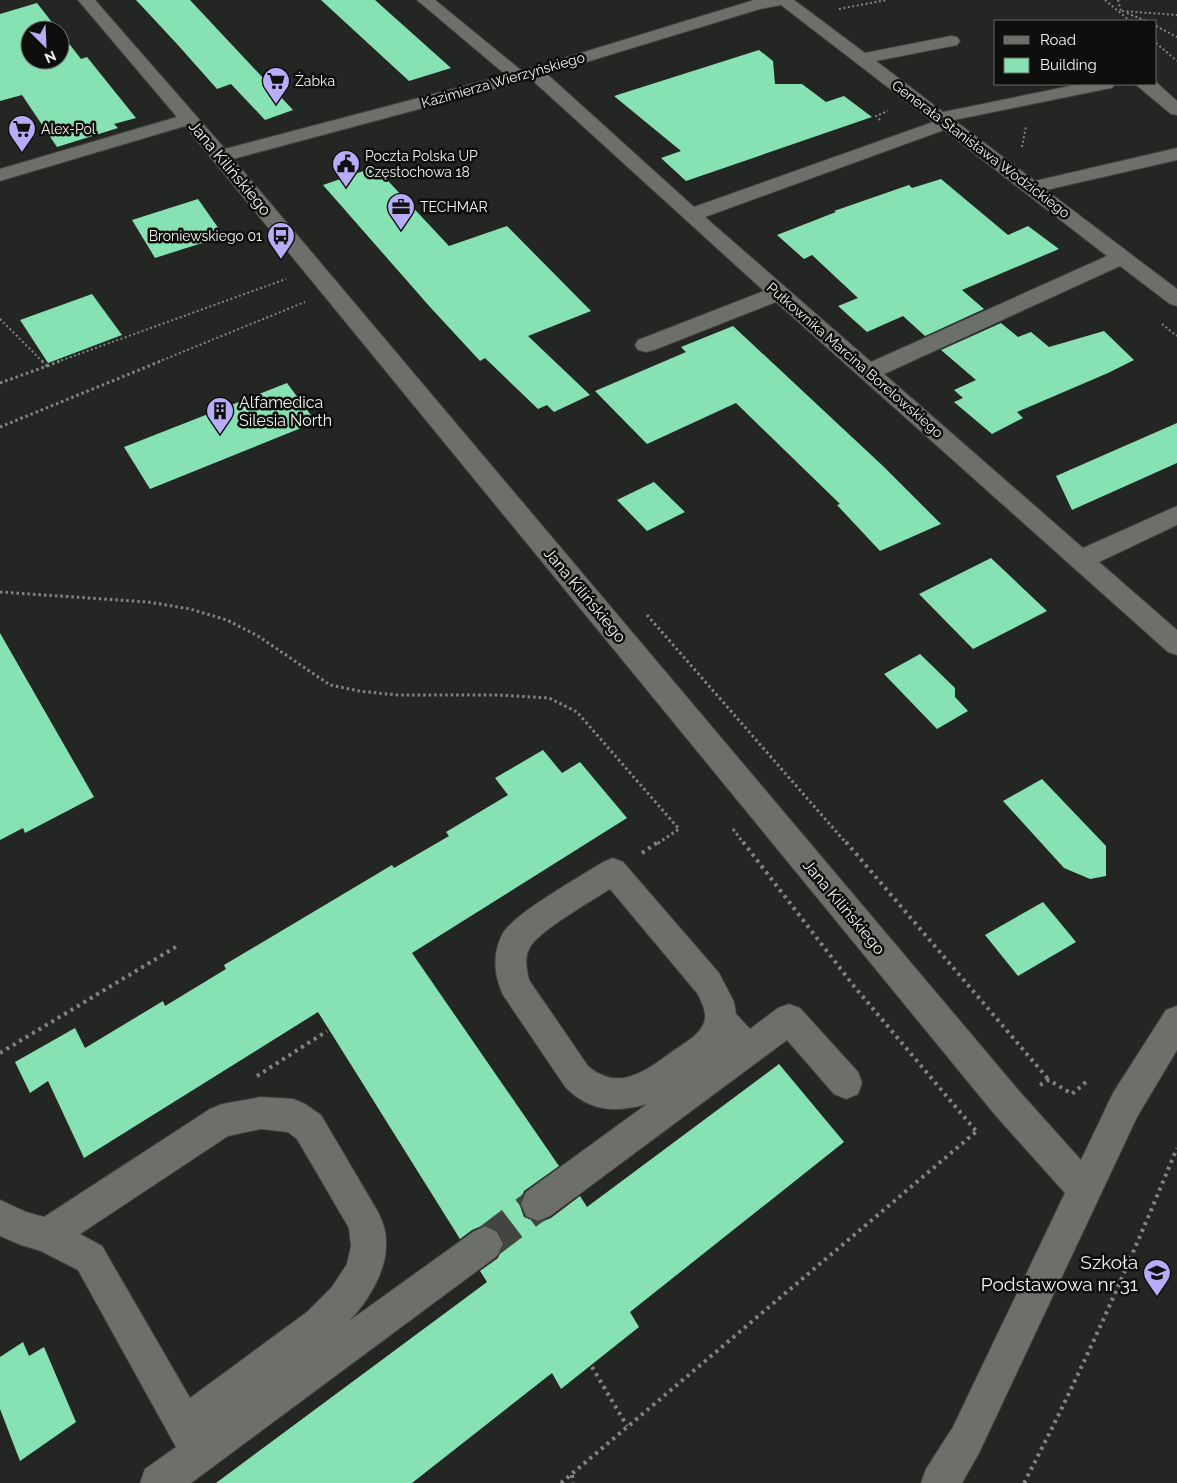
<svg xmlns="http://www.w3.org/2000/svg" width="1177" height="1483" font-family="Raleway,sans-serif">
  <rect width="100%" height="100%" fill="#242623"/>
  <path fill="#86e2b2" d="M136 0H190L293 110 265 120 231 84 217 89 177 44Z
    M321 0H375L451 68 409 81Z
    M37 3 58 30H30V60H60V32L81 59 87 57 136 118 114 124 118 128 57 147 22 95 0 101V14Z
    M759 50 773 61 775 84H802L826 102 844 96 872 117 686 181 661 158 681 151 614 96Z
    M375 167 449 246 507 226 591 311 528 336 590 395 554 412 547 405 538 409 485 358 480 361 430 307 323 185Z
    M941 179 1008 235 1028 226 1059 249 962 290 984 309 925 336 903 316 867 332 838 306 858 298 812 255 804 259 777 235 836 212 834 211 909 185 912 188Z
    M198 199 224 236 155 258 132 220Z
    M92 294 122 335 48 363 20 320Z
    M1001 323 1018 337 1031 332 1049 347 1104 331 1134 360 1108 373 1017 412 1023 418 992 434 954 402 963 398 954 390 976 380 941 350Z
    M733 326 884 467 941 524 880 551 837 505 840 504 736 403 647 444 595 391 686 352 681 347Z
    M287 383 316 422 150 489 124 447Z
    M1177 423V463L1072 510 1056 476Z
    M654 482 685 512 647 531 617 500Z
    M991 558 1047 611 973 649 919 594Z
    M0 633 94 797 25 833 23 828 0 840Z
    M920 654 955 688V697L968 711 937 729 884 674Z
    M543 750 562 773 580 762 627 818 412 953 559 1166 524 1191 519 1203 524 1217 539 1223 551 1218 580 1196 587 1207 779 1064 844 1142 630 1312 639 1327 561 1389 552 1373 412 1483H216L487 1282 480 1271 498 1258 505 1243 499 1231 486 1224 472 1230 460 1239 318 1012 84 1158 48 1081 30 1093 15 1062 75 1028 85 1048 163 1001 165 1006 226 969 224 965 392 865 394 868 449 836 446 832 508 795 495 778Z
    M1042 779 1106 846V876L1090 879 1064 868 1003 801Z
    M1043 902 1076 942 1018 976 985 935Z
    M23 1342 29 1356 44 1347 76 1422 20 1461 0 1409V1357Z"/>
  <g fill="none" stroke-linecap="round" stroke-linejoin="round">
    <path stroke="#434542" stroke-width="34" stroke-dasharray="34 17" stroke-linecap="butt" d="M485 1244 538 1204"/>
    <defs>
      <path id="minor" d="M78 0H95L225 149 506 75 417 0H435L522 71 754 0H794L865 53 951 36 957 37 960 41 957 45 876 61 943 112 1080 84H1115L1112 88 1106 89 954 120 1035 181 1177 148V160L1046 190 1177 289V306L1170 304 1120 266 884 374 1083 548 1177 506V525L1099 562 1177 630V655L1168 652 776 302 654 350 646 352 638 350 635 345 638 340 764 291 531 79 233 159 1020 1092 1081 1160 1113 1093 1166 1010 1177 1006V1050L1137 1117 979 1453 962 1483H921L926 1469 953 1427 1065 1193 996 1116 185 126 0 181V169L177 117ZM781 5 933 122 694 207 547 74 760 9ZM944 130 1107 256 871 362 705 217Z
        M1156 82 1177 101V115L1171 114 1135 84H1156Z
        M613 858 623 862 719 973 734 1002 736 1014 750 1029 778 1008 789 1004 800 1008 858 1072 862 1083 858 1094 846 1099 834 1094 787 1040 550 1216 538 1221 526 1216 521 1204 526 1192 647 1104C615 1113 591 1112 566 1088L503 995C494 975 492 953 503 933 516 912 580 877 603 862ZM610 889 697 993C701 1000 706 1011 705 1019 702 1034 685 1043 673 1051 647 1070 619 1093 588 1066L529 980C527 970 524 959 529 949 536 932 592 901 610 889Z
        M261 1097 293 1099 305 1104 321 1115 378 1212C383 1222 387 1234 386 1246 386 1272 367 1303 349 1321L473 1232 485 1226 497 1232 503 1244 497 1256 191 1483H140L145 1469 176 1447 78 1270 41 1251 21 1245 0 1236V1200L26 1212 44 1217 210 1109 222 1104ZM261 1129 288 1132 297 1139 349 1228 351 1246 347 1264 332 1287 307 1312 190 1398 102 1246 80 1234 228 1136Z"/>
    </defs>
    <use href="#minor" stroke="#40413e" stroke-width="2"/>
    <path stroke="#828481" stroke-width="2" stroke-dasharray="2 2.5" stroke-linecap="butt" d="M1105 0 1130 21
      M1118 0 1121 11
      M839 9 886 0
      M1122 11 1177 15
      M1127 13 1146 21
      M1156 26 1177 37
      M1156 43 1177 61
      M880 120 876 116 888 111
      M1022 147 1026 126
      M0 319 43 362
      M1162 324 1177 336
      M57 362 286 279
      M158 362 305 302"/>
    <path stroke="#828481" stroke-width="3" stroke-dasharray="2.5 3" stroke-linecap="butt" d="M47 366 60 361
      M0 383 47 366 42 361
      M0 427 161 361
      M0 592 148 602 190 609 227 620 258 636 330 685 359 691 397 695H498L549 698 577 712 679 829 657 844
      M647 615 847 844
      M733 829 744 844"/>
    <path stroke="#828481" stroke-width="4" stroke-dasharray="3 4.5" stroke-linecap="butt" d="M743 842 853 985 976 1131
      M846 842 1049 1080
      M642 853 658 842
      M0 1053 179 945
      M257 1076 327 1031
      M1040 1085 1049 1080 1072 1094 1087 1081
      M592 1367 627 1426
      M572 1475 573 1483
      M561 1483 977 1131
      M1024 1483C1081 1374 1130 1262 1177 1148"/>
    <use href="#minor" fill="#6d6f6a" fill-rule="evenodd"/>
  </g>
  <defs>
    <symbol id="supermarket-pin" viewBox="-11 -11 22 30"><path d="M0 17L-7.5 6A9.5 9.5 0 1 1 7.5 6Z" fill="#b6acf8" stroke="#0e0f0d"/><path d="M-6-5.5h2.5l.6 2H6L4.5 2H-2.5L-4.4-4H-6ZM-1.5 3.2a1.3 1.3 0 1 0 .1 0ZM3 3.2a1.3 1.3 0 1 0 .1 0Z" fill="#111"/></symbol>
    <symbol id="civic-pin" viewBox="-11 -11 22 30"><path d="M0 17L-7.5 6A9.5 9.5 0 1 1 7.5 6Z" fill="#b6acf8" stroke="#0e0f0d"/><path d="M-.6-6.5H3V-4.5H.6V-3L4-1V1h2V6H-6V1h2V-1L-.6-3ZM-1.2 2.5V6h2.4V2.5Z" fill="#111"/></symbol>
    <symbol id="office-pin" viewBox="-11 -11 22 30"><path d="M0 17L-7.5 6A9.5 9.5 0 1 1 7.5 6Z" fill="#b6acf8" stroke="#0e0f0d"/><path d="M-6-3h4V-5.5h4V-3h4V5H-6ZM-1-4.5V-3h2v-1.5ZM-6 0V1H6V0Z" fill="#111"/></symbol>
    <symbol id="bus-pin" viewBox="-11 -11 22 30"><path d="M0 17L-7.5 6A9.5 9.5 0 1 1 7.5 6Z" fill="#b6acf8" stroke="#0e0f0d"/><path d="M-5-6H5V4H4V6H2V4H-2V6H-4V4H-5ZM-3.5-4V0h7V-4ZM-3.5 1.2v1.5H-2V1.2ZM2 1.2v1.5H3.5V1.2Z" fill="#111"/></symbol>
    <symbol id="building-pin" viewBox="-11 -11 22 30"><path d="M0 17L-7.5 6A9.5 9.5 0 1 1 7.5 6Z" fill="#b6acf8" stroke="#0e0f0d"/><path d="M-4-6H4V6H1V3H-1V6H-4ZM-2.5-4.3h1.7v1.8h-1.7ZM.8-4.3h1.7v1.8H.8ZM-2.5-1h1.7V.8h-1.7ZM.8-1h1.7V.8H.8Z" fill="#111"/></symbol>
    <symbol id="school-pin" viewBox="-11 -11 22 30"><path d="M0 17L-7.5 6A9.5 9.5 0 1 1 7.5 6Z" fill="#b6acf8" stroke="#0e0f0d"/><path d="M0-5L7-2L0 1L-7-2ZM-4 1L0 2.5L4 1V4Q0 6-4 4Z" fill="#111"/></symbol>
  </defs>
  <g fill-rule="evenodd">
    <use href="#supermarket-pin" x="260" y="65" width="32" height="43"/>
    <use href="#supermarket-pin" x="6" y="113" width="32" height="43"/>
    <use href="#civic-pin" x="330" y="148" width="32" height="43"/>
    <use href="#office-pin" x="385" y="191" width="32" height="43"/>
    <use href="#bus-pin" x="265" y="220" width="32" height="43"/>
    <use href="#building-pin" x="204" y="395" width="32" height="43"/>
    <use href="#school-pin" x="1141" y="1257" width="32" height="43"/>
  </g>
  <g text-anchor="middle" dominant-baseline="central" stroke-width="5" stroke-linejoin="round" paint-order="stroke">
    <g font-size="14" fill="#f2f3f1" stroke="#0e0f0d">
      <text transform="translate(503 80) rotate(-16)">Kazimierza Wierzyńskiego</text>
      <text transform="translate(981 149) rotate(37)">Generała Stanisława Wodzickiego</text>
      <text transform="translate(855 360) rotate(41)">Pułkownika Marcina Borelowskiego</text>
    </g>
    <g font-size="14" fill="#f2f3f1" stroke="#0e0f0d" text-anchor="start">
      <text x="295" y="81">Żabka</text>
      <text x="41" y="129">Alex-Pol</text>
      <text x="365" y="156">Poczta Polska UP<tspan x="365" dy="16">Częstochowa 18</tspan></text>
      <text x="420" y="207">TECHMAR</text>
      <text x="262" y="236" text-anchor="end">Broniewskiego 01</text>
    </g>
    <g font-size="16" fill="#f2f3f1" stroke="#0e0f0d">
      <text transform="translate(230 168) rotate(50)">Jana Kilińskiego</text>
      <text transform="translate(585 595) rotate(50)">Jana Kilińskiego</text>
      <text transform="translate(844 907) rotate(50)">Jana Kilińskiego</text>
    </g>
    <g font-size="16" fill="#f2f3f1" stroke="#0e0f0d" text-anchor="start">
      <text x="239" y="402">Alfamedica<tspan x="239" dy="18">Silesia North</tspan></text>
    </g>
    <g font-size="19" fill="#f2f3f1" stroke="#0e0f0d" text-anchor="end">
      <text x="1138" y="1262">Szkoła<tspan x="1138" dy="22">Podstawowa nr 31</tspan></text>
    </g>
  </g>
  <rect x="994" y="20" width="162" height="65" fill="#0e0f0d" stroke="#696a68"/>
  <rect x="1004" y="36" width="25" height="8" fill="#6d6f6a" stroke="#696a68"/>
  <text x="1040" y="45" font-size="15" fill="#f2f3f1">Road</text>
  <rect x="1004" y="58" width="25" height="15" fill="#86e2b2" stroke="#696a68"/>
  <text x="1040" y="70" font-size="15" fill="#f2f3f1">Building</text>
  <g transform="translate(45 45) rotate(156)"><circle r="24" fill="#0e0f0d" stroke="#696a68"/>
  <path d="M0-4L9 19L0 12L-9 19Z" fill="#b6acf8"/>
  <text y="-8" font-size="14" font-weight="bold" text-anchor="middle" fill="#f2f3f1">N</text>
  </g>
</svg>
